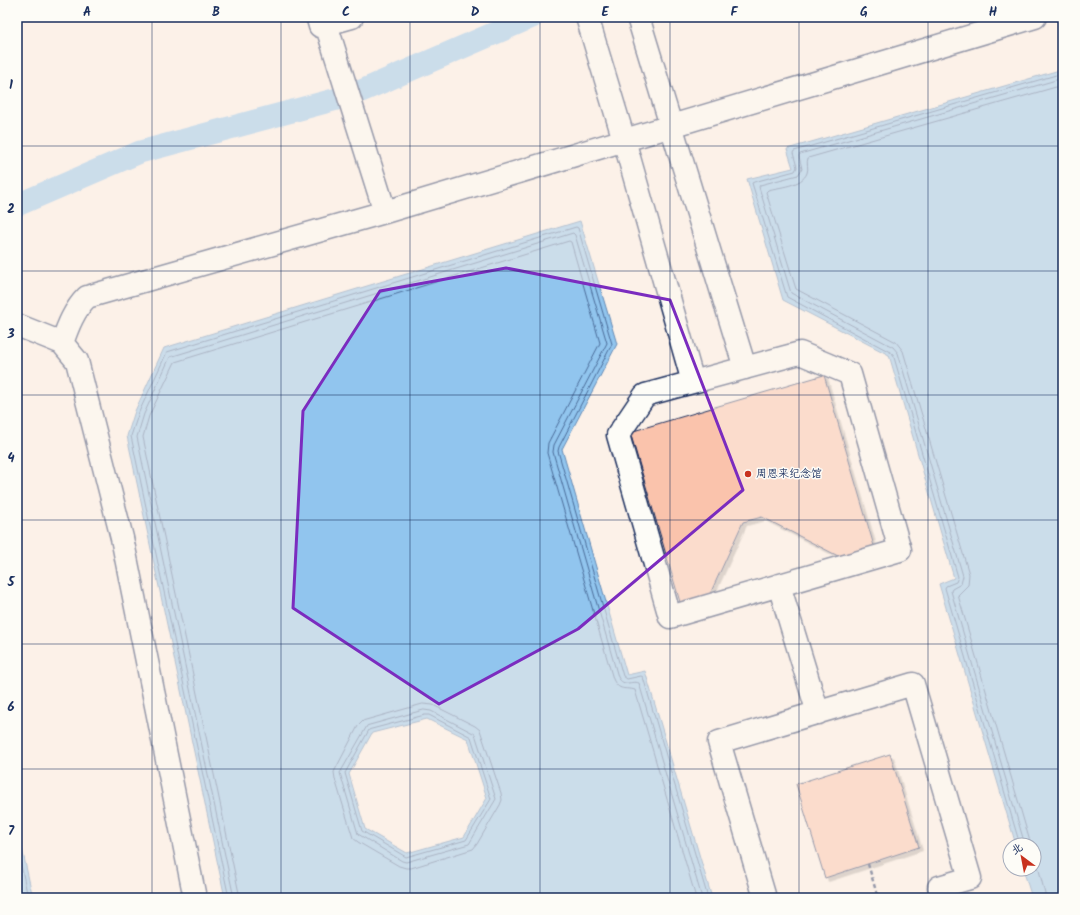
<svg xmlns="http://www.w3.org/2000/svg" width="1080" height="915" font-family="Kalam,'LXGW WenKai TC',sans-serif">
  <defs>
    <filter id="shadow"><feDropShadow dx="3.5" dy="3.5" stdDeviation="0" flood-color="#0004"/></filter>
  </defs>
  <rect width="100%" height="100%" fill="#fcf1e8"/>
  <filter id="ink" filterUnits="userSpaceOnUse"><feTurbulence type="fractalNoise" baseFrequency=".025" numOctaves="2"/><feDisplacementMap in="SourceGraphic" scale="8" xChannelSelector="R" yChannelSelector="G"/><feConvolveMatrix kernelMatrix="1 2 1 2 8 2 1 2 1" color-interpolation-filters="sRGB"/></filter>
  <g filter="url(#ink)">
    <path fill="#91c5ee" stroke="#6289b4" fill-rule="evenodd" d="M1063 69V898H1032L1023 869H1034V845H1016L939 584 954 578 889 355 783 300 747 179 793 168 787 149Z
      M580 221 617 344 562 449 627 675 645 671 712 898H225L127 436 135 411 164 348ZM427 719 468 739 487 798 464 837 407 853 365 829 349 774 372 733Z
      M17 826 33 898H17Z"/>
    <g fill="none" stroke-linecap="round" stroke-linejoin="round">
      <path stroke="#4a6b98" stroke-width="1" d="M423 704 433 705 475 726 480 730 501 793 502 800 500 805 477 844 473 849 411 868H406L399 866 358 842 353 838 335 779 334 772 358 726 363 721Z
        M424 710 431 711 475 734 496 799 469 844 406 862 402 861 358 834 340 773 367 726Z
        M425 715H429L471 737 491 799 466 840 406 857 362 831 345 773 369 730Z
        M17 845 28 898
        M1020 845 945 588 946 586 956 582 958 577 893 354 890 352 787 297 752 183 754 182 795 171 797 167 793 153 794 151 1063 73
        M1025 845 951 591 952 589 961 584 963 576 898 353 893 347 791 293 759 187 760 185 798 175 802 169 799 156 800 154 1063 78
        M1031 845 958 595 968 585 969 574 903 351 896 342 796 289 766 192 768 190C779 187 802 186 807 173 809 168 806 163 808 158L1063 85
        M1034 859 1038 866 1046 898
        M229 898 131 436 139 412 167 352 576 227 578 228 612 344 559 447 558 451 623 676 627 679 641 676 643 677 708 898
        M234 898 137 437 144 414 170 357 573 233 575 235 607 343 554 445 553 452 618 677C624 688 631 680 639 683L702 898
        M240 898 143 437 149 416 175 362 569 241 571 242 600 343 548 443 547 453 613 679C619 692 625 687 635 690L696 898"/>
      <path stroke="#91c5ee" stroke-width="23" d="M17 205 140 152 352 95 532 17"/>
    </g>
    <path fill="#fac3ac" stroke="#1b2f5e" filter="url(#shadow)" d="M824 375 874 546 838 556 762 517 743 522 710 594 680 602 630 432Z
      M890 754 919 847 825 878 796 784Z"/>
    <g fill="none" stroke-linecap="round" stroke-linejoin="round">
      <defs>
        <path id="minor" d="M587 17 624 140 693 382
          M638 17 745 368
          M318 19 320 26 352 17
          M326 24 385 212
          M17 325 62 343 77 361 122 538 195 898
          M62 343C68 326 74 310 87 297L385 212 1035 17
          M800 353 850 374 900 550 670 617 618 435 645 395Z
          M779 585 818 713
          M765 898 719 742 913 684 970 878 939 887 943 898"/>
      </defs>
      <use href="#minor" stroke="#1b2f5e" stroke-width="25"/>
      <path stroke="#1b2f5e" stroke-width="2.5" stroke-dasharray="4 3" stroke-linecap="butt" d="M868 864 878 898"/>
      <use href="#minor" stroke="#fdfcf7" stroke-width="22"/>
    </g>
  </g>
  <path d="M0 0H1080V915H0ZM506 268 670 300 743 490 578 629 439 704 293 608 303 411 380 291Z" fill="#fcf1e8" fill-opacity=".55" fill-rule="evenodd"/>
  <path fill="none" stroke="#7b2cbf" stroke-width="3" stroke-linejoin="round" d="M506 268 670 300 743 490 578 629 439 704 293 608 303 411 380 291Z"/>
  <path fill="none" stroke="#1b2f5e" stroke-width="1" stroke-opacity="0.55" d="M152 17V898M281 17V898M410 17V898M540 17V898M670 17V898M799 17V898M928 17V898M17 146H1063M17 271H1063M17 395H1063M17 520H1063M17 644H1063M17 769H1063"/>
  <circle fill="#c8321e" stroke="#fdfcf7" stroke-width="1.5" cx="748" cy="474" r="4"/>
  <g text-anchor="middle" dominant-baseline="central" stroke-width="3" stroke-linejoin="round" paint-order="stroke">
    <g font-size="11" fill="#1b2f5e" stroke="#fdfcf7" text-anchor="start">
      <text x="756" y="474">周恩来纪念馆</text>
    </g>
  </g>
  <rect width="1080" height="915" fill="none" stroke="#fdfcf7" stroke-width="44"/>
  <g transform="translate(1022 857) rotate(328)"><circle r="19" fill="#fdfcf7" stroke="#a3aaba"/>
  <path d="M0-3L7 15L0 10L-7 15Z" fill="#c8321e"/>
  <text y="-6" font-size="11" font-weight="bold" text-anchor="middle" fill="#1b2f5e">北</text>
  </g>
  <rect x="22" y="22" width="1036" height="871" fill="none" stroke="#1b2f5e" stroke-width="1.5"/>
  <g font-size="13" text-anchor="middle" font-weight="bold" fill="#1b2f5e">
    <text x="87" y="16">A</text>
    <text x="216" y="16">B</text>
    <text x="346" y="16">C</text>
    <text x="475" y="16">D</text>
    <text x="605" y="16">E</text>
    <text x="734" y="16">F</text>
    <text x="864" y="16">G</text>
    <text x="993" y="16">H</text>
    <text x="11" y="89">1</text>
    <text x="11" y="213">2</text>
    <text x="11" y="338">3</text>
    <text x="11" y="462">4</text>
    <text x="11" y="586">5</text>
    <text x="11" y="711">6</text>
    <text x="11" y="835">7</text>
  </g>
</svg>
